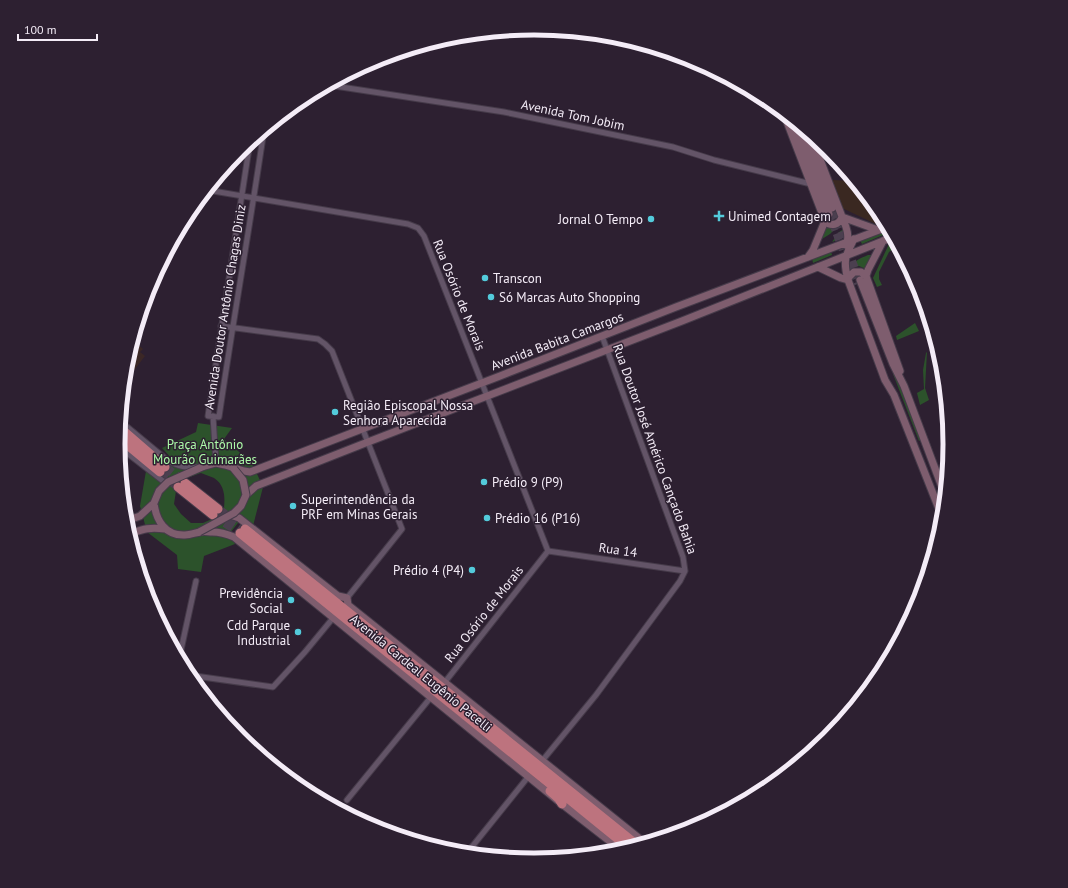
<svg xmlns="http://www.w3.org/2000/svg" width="1068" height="888" font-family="'PT Sans',sans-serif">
  <rect width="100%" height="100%" fill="#2d2031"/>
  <path fill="#3a2821" d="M832 180 854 181 880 213 885 222 878 225 842 208Z"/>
  <path fill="#3b2726" d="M136 343 143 349 140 352 145 356 132 373 126 368V363L130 350Z"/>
  <path fill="#2c522b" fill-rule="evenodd" d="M842 222 830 234 822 239 827 224Z
    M844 229V235L842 238 832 242 839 232Z
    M889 229 890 232 862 244 860 240Z
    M895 241 897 246 889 252 879 272V279L882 285 877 287 873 278 889 244Z
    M831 251 832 255 813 263 812 258Z
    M868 255H872L866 269 859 266 851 268C853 261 861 258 868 255Z
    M915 323 919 331 897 340 896 336Z
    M927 352 925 388 929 400 920 405 917 393 924 389 923 370 926 353Z
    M893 374H895L898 378 922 439 919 441Z
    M198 423 232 428 224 439 252 463 263 487 253 526 242 518 230 533 235 544 204 556 201 572 178 569 177 555 147 532 140 506 146 471 161 477 175 462 162 448 196 432ZM201 473C205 475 210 476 214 478 225 485 225 497 224 508L212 519 203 523H191L181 514 174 504 176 491 187 478Z"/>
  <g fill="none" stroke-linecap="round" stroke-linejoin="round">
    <path stroke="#4b3f4f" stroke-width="7" stroke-dasharray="7 3.5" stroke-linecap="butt" d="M833 212 859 277
      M829 214 855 285"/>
    <path stroke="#4b3f4f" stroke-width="9" stroke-dasharray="9 4.5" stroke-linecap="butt" d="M165 467 184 482
      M160 472 178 487
      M218 509 245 529
      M214 515 240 533"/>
    <defs>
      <path id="street" d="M328 85 504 112 673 147 714 160 811 184
        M250 142 208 416 219 417C233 321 250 226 264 130
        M207 190 408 224 418 228 424 236 548 551 445 682
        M221 326 318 339 325 344 332 351 402 529 347 598
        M213 416 216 463
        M120 421 167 460C179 467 186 468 199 467
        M118 446 163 481 168 482
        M548 551 685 571
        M179 659 196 581
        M188 675 273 687 305 652 333 618
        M542 761 596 695 680 581 685 571 683 557 602 336
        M347 800 431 697
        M467 853 528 777"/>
      <path id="secondary" d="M784 114 825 221C831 227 839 225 842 217
        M793 121 829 214
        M801 128 832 208
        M811 136 846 227C848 233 849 239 846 245
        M842 217 878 230
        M854 239C845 256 843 261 848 280L885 380 894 395 943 519
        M883 241 868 270 866 276 900 371
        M808 257 813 250 825 221
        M818 267 841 278 848 280
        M848 280 849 277 854 272H861L866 276
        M860 280 893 364 904 386 945 495
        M202 467 216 463 225 465 244 471 250 472 500 376 676 307 887 227
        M246 495 256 486 368 442 682 321 893 237
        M154 503C156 520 165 536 185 535 190 535 195 533 200 532 204 531 208 532 212 532 220 532 227 534 234 537L562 804 621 850
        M230 515 239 518 338 596 347 598 348 605 353 609 645 843
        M126 521 140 516 154 503
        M129 534C144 529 149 527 165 529"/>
      <path id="highway" d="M120 428 165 467
        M119 438 160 472
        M185 483 218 509
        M178 487 213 515
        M245 529 637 845
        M240 533 629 848
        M550 791 559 799 562 804"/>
    </defs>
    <use href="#street" stroke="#463b4a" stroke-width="7"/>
    <use href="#secondary" stroke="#463b4a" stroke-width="9"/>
    <use href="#highway" stroke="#463b4a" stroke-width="11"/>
    <use href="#street" stroke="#635467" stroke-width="5"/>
    <use href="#secondary" stroke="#7e5d6e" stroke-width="7"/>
    <use href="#highway" stroke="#bd737e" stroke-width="9"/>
    <defs>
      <path id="secondary-bridge" d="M154 503 159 491 168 482 202 467
        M199 532 234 513 241 506 246 495 243 480 234 469"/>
    </defs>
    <use href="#secondary-bridge" stroke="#463b4a" stroke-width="9" stroke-linecap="butt"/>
    <use href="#secondary-bridge" stroke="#7e5d6e" stroke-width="7"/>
  </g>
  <g fill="#53cbdb" stroke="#2d2031" stroke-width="1.5">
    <path d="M717 210h4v4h4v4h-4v4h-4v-4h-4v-4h4z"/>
    <circle cx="651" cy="219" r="4"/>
    <circle cx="485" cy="278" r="4"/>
    <circle cx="491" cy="297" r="4"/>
    <circle cx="335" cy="412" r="4"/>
    <circle cx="484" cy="482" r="4"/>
    <circle cx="293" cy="506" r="4"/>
    <circle cx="487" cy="518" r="4"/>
    <circle cx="472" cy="570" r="4"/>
    <circle cx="291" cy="600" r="4"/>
    <circle cx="298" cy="632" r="4"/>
  </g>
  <g text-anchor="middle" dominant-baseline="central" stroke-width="3" stroke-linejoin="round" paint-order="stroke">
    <g font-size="13" fill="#f4ecf7" stroke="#2d2031">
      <text transform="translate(573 115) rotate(12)">Avenida Tom Jobim</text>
      <text transform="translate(459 295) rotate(68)">Rua Osório de Morais</text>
      <text transform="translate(225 307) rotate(-81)">Avenida Doutor Antônio Chagas Diniz</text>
      <text transform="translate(557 341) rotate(-21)">Avenida Babita Camargos</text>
      <text transform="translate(655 449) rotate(70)">Rua Doutor José Américo Cançado Bahia</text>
      <text transform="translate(618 550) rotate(8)">Rua 14</text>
      <text transform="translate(484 614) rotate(-52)">Rua Osório de Morais</text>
      <text transform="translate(421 673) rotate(39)">Avenida Cardeal Eugênio Pacelli</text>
    </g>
    <g font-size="13" fill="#f4ecf7" stroke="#2d2031" text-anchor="start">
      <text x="728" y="216">Unimed Contagem</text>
      <text x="643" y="219" text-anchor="end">Jornal O Tempo</text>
      <text x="493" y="278">Transcon</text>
      <text x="499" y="297">Só Marcas Auto Shopping</text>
      <text x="343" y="405">Região Episcopal Nossa<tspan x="343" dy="15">Senhora Aparecida</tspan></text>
      <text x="492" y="482">Prédio 9 (P9)</text>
      <text x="301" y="499">Superintendência da<tspan x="301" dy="15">PRF em Minas Gerais</tspan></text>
      <text x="495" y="518">Prédio 16 (P16)</text>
      <text x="464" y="570" text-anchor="end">Prédio 4 (P4)</text>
      <text x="283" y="593" text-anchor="end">Previdência<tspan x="283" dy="15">Social</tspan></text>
      <text x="290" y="625" text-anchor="end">Cdd Parque<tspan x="290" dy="15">Industrial</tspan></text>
    </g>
    <g font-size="13" fill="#acfaa8" stroke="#2d2031">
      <text x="205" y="444">Praça Antônio<tspan x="205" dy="15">Mourão Guimarães</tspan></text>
    </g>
  </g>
  <path d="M0 0H1068V888H0ZM125 444a409 409 0 1 1 818 0a409 409 0 1 1-818 0Z" fill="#2d2031" fill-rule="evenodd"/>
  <path fill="none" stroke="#f4ecf7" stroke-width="5" d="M125 444a409 409 0 1 1 818 0a409 409 0 1 1-818 0Z"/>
  <path d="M18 34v6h79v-6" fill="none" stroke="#f4ecf7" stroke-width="2"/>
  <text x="24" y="34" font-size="12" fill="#f4ecf7" stroke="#2d2031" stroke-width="3" paint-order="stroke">100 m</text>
</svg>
